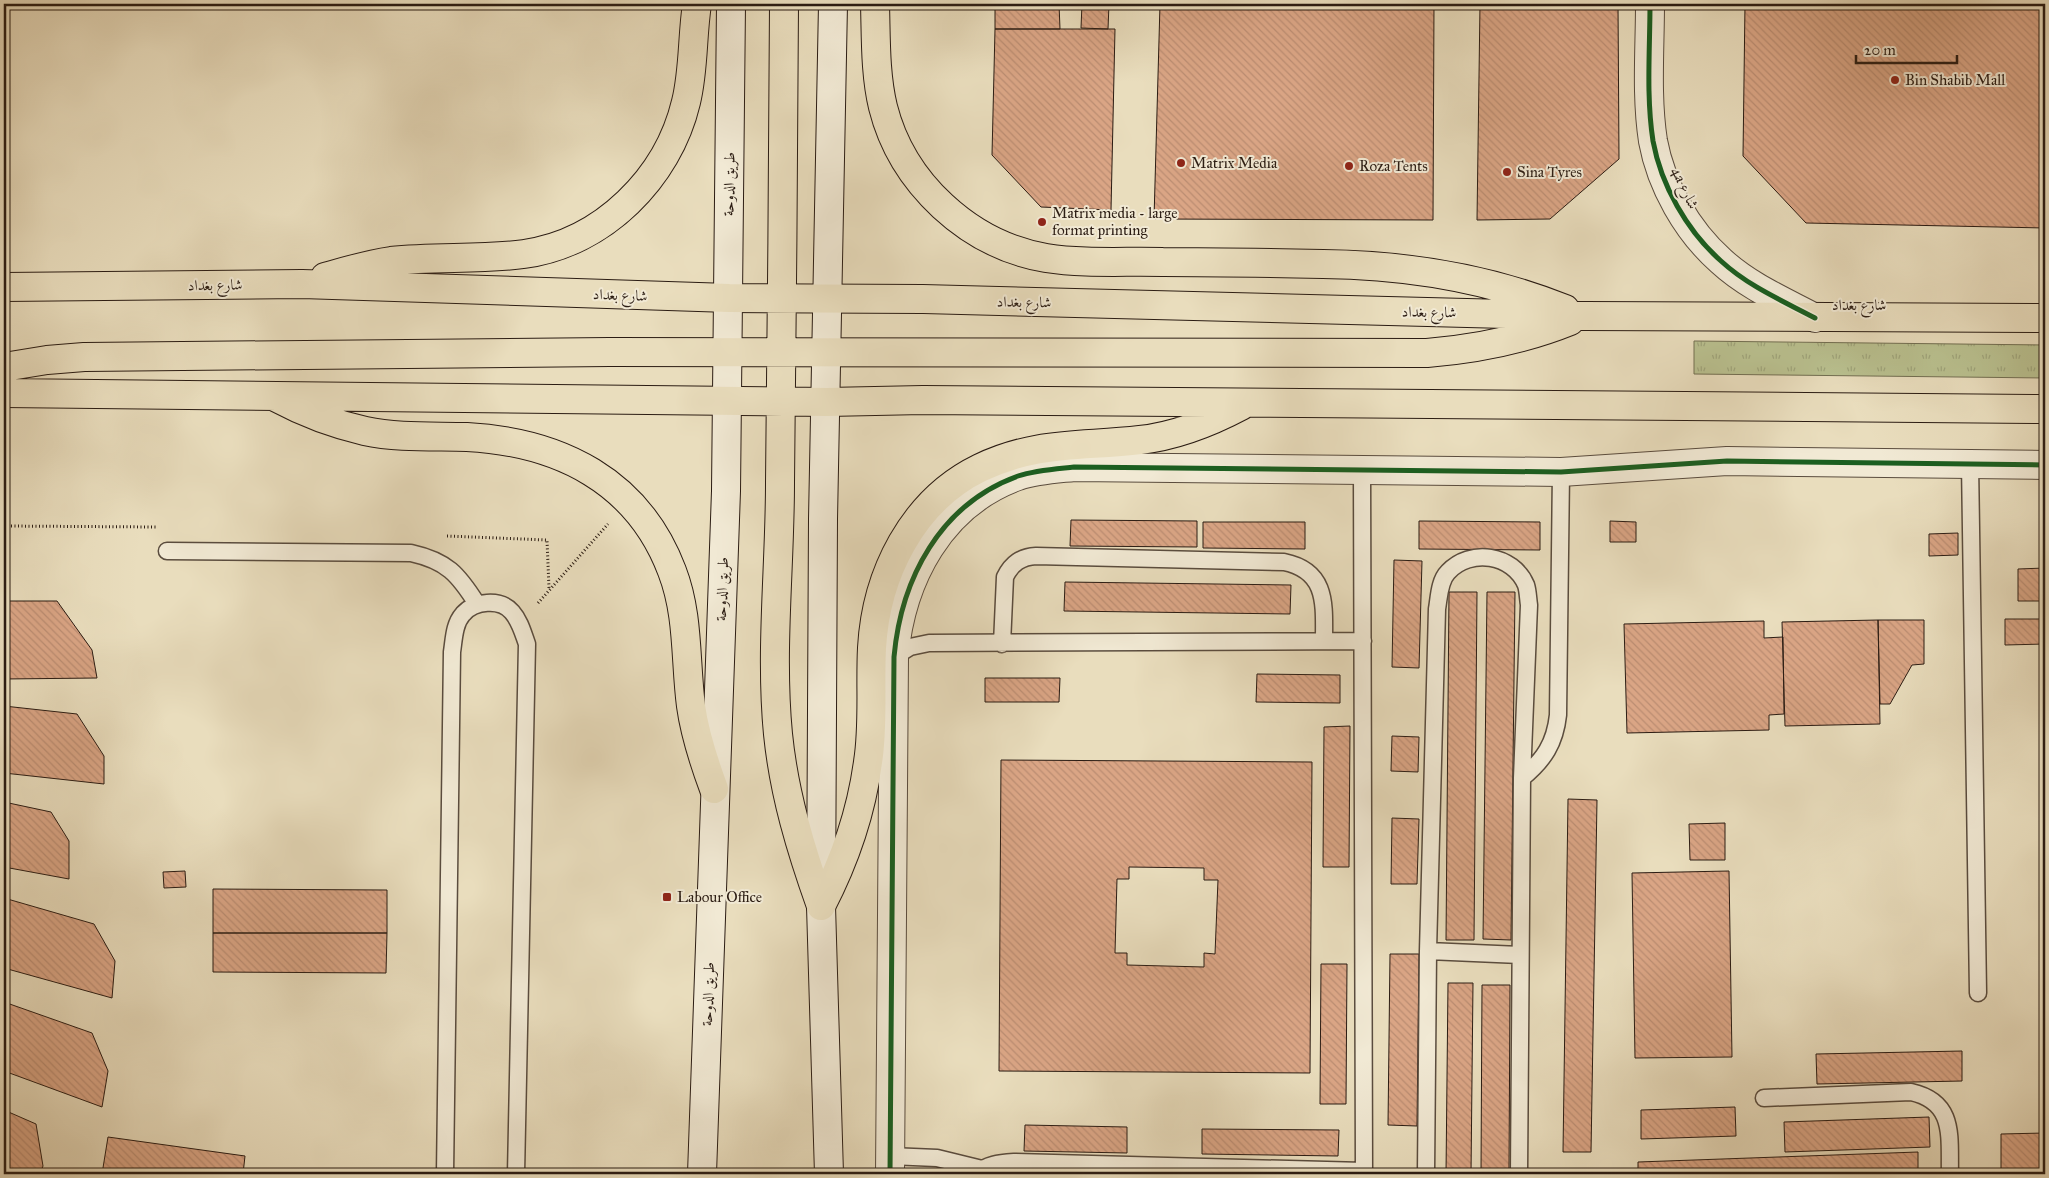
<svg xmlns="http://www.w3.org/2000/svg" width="2049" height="1178" font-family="'IM FELL Great Primer',Amiri,serif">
  <defs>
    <pattern id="grass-tufts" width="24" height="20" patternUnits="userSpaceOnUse" patternTransform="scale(1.25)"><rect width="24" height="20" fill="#b9c08f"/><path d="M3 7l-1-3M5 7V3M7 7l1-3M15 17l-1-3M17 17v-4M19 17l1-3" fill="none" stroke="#9fa47a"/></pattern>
    <pattern id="building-back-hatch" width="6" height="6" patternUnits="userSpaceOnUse" patternTransform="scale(1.25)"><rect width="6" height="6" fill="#daa585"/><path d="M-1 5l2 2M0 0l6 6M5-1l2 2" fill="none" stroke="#bb8d72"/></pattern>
  </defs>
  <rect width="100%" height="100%" fill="#e9ddbd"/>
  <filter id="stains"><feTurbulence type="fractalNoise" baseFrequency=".004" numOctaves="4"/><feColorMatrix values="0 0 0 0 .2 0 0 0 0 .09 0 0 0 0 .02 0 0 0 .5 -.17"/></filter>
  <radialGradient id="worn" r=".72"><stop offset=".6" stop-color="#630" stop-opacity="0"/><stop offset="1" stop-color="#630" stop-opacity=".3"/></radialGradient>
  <path fill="url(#grass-tufts)" stroke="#726e51" d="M1694 341 2045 345V378L1694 374Z"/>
  <path fill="url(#building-back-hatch)" stroke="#2b1c13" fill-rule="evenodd" d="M995 4H1059L1060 29H995Z
    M1082 4H1109L1108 29 1081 28Z
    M1160 4H1434L1433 220 1154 219Z
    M1480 4H1618L1619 159 1550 219 1477 220Z
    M1745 4H2045V228L1806 223 1743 156Z
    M995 29H1115L1111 210 1041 207 992 155Z
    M1071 520 1197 521V547L1070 546Z
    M1419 521 1540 522V550L1419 549Z
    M1610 521 1636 522V542H1610Z
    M1203 522H1305V549L1203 548Z
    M1958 533V555L1929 556V534Z
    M1394 560 1422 561 1419 668 1392 667Z
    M2045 568V601H2018V569Z
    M1065 582 1291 585 1290 614 1064 611Z
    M1449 592H1477L1474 940H1446Z
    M1487 592H1515L1511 940 1483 939Z
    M4 601H57L92 650 97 678 4 679Z
    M2005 619H2045V644L2005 645Z
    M1878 620H1924V664L1912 665 1890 704H1880Z
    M1878 620 1880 724 1785 726 1782 622Z
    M1764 621V638L1783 637 1784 714 1769 715V730L1627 733 1624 624Z
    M1257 674 1340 675V703L1256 702Z
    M985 678H1060L1059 702H985Z
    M4 706 77 714 104 756V784L4 773Z
    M1350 726 1349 867H1323L1324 727Z
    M1392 736 1419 737 1418 772 1391 771Z
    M1001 760 1312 762 1310 1073 999 1071ZM1129 867 1204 868V880H1218L1215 954 1204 953V967L1127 965V953H1115L1117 879H1129Z
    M1568 799 1597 800 1591 1152H1563Z
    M4 802 51 812 69 841V879L4 867Z
    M1392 818 1419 819 1417 884H1391Z
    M1725 823V860H1690L1689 824Z
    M185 871 186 887 164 888 163 872Z
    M1729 871 1732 1057 1635 1058 1632 873Z
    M213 889 387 890V933H213Z
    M4 898 94 924 115 961 112 998 4 968Z
    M213 933H387L386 973 213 972Z
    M1390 954H1419L1417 1126 1388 1125Z
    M1321 964H1347L1346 1104H1320Z
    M1448 983H1473L1471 1174H1446Z
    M1482 985H1510L1509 1174H1481Z
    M4 1002 92 1033 108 1071 102 1107 4 1071Z
    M1962 1051V1081L1817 1084 1816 1054Z
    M1735 1107 1736 1136 1641 1139V1110Z
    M4 1110 36 1124 43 1166 40 1174H4Z
    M1929 1117 1930 1147 1785 1152 1784 1122Z
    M1025 1125 1127 1127V1153L1024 1151Z
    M1202 1129 1339 1130 1338 1156 1202 1154Z
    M2045 1133V1174H2001V1134Z
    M108 1137 245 1156 243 1174H102Z
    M1918 1152V1174H1638V1162Z"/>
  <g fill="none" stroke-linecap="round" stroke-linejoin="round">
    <defs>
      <path id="service" d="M1970 463 1978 993
        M1362 469 1364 1174
        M167 551 411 553C447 561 458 574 477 604
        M1002 644 1005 577C1012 563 1021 557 1036 556L1284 562C1328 571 1324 605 1324 641
        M894 657 910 647 929 643 1363 641
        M1522 778C1544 760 1555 743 1558 715L1561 472
        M1428 951 1520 955
        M1764 1098 1911 1092C1956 1102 1949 1137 1950 1174
        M890 1156 937 1158 982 1169
        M445 1174 452 652C454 639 454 624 463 614 474 601 500 598 512 612 520 621 523 633 527 644L516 1174
        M976 1174C987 1164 999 1163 1014 1162L1364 1171
        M1426 1174 1428 951 1437 609C1439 598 1439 581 1448 572 1470 548 1513 554 1526 585 1528 591 1528 599 1529 605L1522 778 1519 1174"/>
      <path id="minor" d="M1650 4C1650 49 1646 96 1653 141 1661 185 1687 231 1721 261 1748 286 1783 301 1815 318
        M890 1174 894 657C901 579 940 504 1018 476 1036 470 1055 469 1074 467L1561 472 1727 461 2045 465"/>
      <path id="secondary" d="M702 1174 726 491 731 4
        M829 1174 821 906 823 519 833 4"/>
      <path id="primary" d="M784 4C784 164 781 323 780 483 780 567 770 651 778 734 784 794 801 850 821 906
        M875 4C876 38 875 74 883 107 902 183 969 245 1046 258 1084 264 1124 261 1163 262 1216 262 1270 263 1323 264 1407 265 1488 278 1565 309
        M325 277C346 271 369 264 391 261 435 256 480 260 524 254 603 243 668 178 686 102 694 70 692 36 697 4
        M4 287 302 284 729 298 923 299 1583 316 2045 318
        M4 367 47 360 84 357 610 352 1427 353C1476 349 1523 340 1570 321
        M4 393 827 402 923 400 2045 409
        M277 398C305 413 334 424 365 431 398 438 433 436 467 437 560 442 638 481 672 571 689 615 685 660 691 706 695 735 704 762 714 789
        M821 906C845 860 861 814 868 762 874 725 870 686 872 648 876 575 912 501 980 468 1036 441 1081 447 1140 440 1176 436 1209 423 1241 406"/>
    </defs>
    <use href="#service" stroke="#5a4c3e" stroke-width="19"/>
    <use href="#minor" stroke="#5a4c3e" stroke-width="30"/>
    <use href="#secondary" stroke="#2b1c13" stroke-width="30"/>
    <use href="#primary" stroke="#2b1c13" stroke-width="30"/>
    <path stroke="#2b1c13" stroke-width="3" stroke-dasharray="1 2.5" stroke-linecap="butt" d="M4 526 156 527
      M447 536 547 540 549 588
      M538 603 608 524"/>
    <use href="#service" stroke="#f1e9d4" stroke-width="16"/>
    <use href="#minor" stroke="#f1e9d4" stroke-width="28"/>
    <use href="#secondary" stroke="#f1e9d4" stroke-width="28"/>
    <use href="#primary" stroke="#e9ddbd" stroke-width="28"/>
    <defs>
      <path id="cycleway" d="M1650 4C1650 49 1646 96 1653 141 1661 185 1687 231 1721 261 1748 286 1783 301 1815 318
        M890 1174 894 657C901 579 940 504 1018 476 1036 470 1055 469 1074 467L1561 472 1727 461 2045 465"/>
    </defs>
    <use href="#cycleway" stroke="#f1e9d4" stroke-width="8"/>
    <use href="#cycleway" stroke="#1b5e20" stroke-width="5"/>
  </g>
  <g fill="#8f2418" stroke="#f1e9d4" stroke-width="2">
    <circle cx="1895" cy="80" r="5"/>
    <circle cx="1181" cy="163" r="5"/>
    <circle cx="1349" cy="166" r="5"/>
    <circle cx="1507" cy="172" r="5"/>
    <circle cx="1042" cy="222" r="5"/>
    <rect x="662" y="892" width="10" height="10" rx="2.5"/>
  </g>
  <g text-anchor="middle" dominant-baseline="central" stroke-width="4" stroke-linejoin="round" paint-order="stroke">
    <g font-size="15" fill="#2b1c13" stroke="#f1e9d4" text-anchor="start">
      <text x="1905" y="80">Bin Shabib Mall</text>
      <text x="1191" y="163">Matrix Media</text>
      <text x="1359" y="166">Roza Tents</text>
      <text x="1517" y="172">Sina Tyres</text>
      <text x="1052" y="213">Matrix media - large<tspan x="1052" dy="17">format printing</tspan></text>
      <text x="677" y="897">Labour Office</text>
    </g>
    <g font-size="15" fill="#2b1c13" stroke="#f1e9d4">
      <text transform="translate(729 184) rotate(-89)">طريق الدوحة</text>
      <text transform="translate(1685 188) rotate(65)">4a شارع</text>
      <text transform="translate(215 285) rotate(-1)">شارع بغداد</text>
      <text transform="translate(620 295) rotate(2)">شارع بغداد</text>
      <text transform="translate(1024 302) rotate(1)">شارع بغداد</text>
      <text x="1859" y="305">شارع بغداد</text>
      <text transform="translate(1429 312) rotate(1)">شارع بغداد</text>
      <text transform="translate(722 589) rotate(-88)">طريق الدوحة</text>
      <text transform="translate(708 994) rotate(-88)">طريق الدوحة</text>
    </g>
  </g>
  <rect width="2049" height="1178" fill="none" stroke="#e9ddbd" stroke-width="20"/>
  <rect x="5" y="5" width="2039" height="1168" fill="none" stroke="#2b1c13" stroke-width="2.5"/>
  <rect x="10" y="10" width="2029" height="1158" fill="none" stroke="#2b1c13"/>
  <path d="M1856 55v8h101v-8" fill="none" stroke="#2b1c13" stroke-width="2.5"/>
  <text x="1864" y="55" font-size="15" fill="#2b1c13" stroke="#f1e9d4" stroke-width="4" paint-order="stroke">20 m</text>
  <rect width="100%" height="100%" filter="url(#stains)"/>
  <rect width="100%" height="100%" fill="url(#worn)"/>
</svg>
